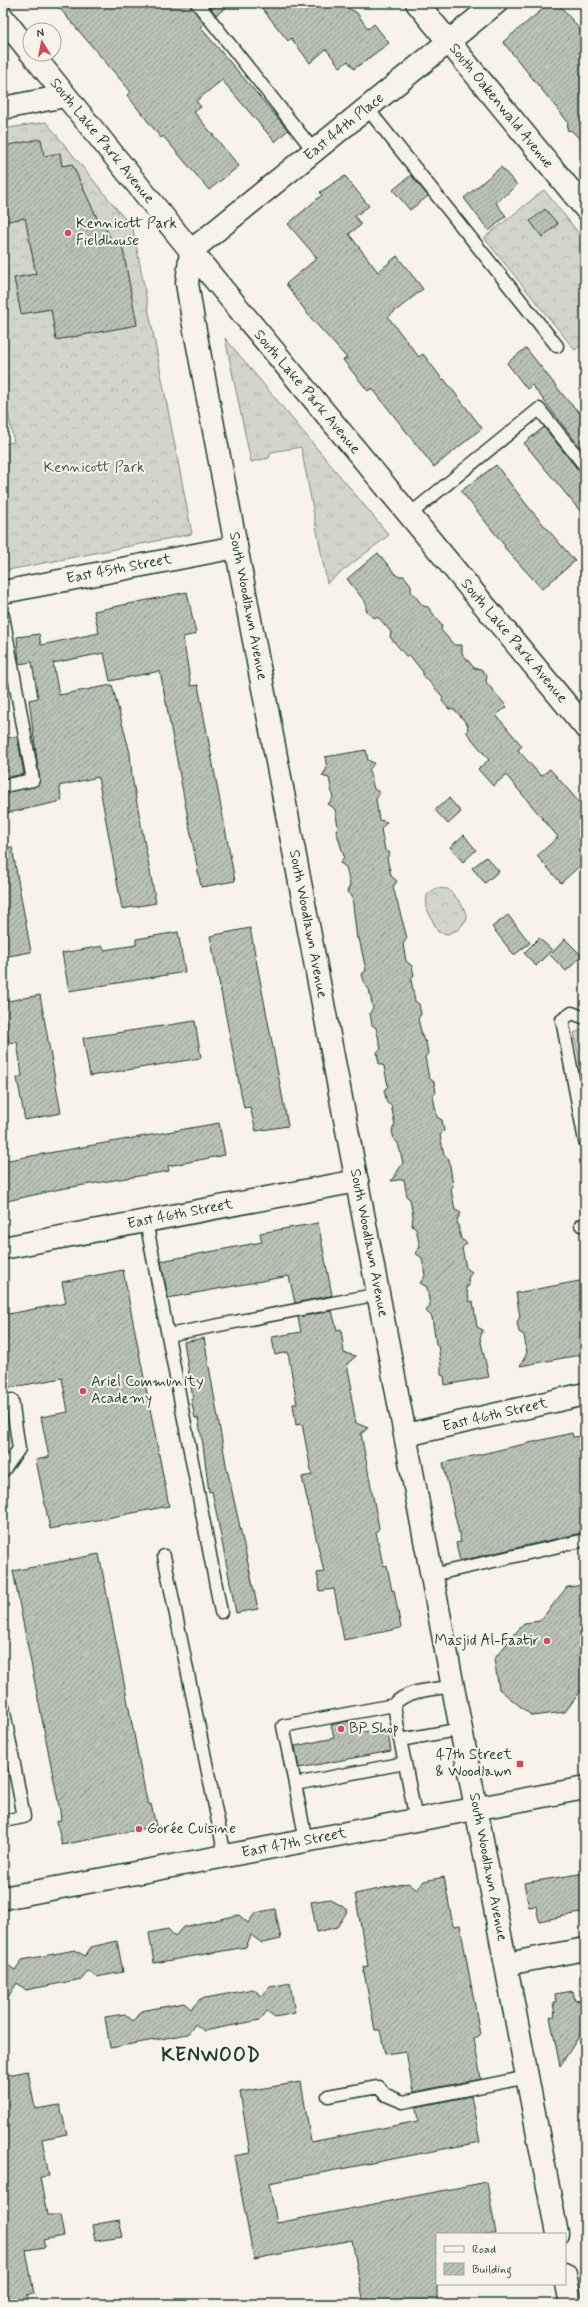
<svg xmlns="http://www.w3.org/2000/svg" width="588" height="2307" font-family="Mynerve,sans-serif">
  <defs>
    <pattern id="grass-tufts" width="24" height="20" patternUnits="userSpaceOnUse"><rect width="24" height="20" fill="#d3d5ca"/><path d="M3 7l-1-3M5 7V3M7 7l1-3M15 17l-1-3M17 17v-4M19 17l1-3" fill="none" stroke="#b5b8ae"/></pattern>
    <pattern id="forest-crowns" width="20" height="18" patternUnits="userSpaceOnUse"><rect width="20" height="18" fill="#d3d5ca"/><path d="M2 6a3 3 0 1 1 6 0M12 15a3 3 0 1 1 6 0" fill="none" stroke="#b5b8ae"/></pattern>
    <pattern id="building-hatch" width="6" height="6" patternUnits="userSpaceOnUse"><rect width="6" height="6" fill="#bbc1b6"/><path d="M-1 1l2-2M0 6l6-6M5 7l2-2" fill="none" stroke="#979e95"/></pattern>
  </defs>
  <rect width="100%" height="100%" fill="#f7f3e8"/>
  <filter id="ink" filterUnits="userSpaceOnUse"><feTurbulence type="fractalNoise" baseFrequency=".025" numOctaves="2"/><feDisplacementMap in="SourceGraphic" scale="8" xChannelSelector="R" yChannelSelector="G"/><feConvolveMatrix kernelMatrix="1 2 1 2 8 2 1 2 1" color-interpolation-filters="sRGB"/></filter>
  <g filter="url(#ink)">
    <path fill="url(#grass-tufts)" stroke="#79897f" d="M225 338 389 535 327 583 301 447 271 452 269 458 251 462Z"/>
    <path fill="url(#forest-crowns)" stroke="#79897f" d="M46 122 133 229 192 534 3 571V444L14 442 3 390V129Z
      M544 190 585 241V342L575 350 484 238Z
      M436 888 448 889C457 898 465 906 467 919L459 929 448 934 438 932 426 907 427 895Z
      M585 1028V1091L574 1033Z"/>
    <path fill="url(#building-hatch)" stroke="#1f3d34" d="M55 3H190L204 24 200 27 288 130 275 142 222 80 196 101 201 107 194 112 239 166 209 190 163 136 161 138 127 95 131 92Z
      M207 3H232L216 15Z
      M258 3H339L357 13 368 29 374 24 389 43 354 69 348 61 340 67 326 49 310 63 291 38 288 41Z
      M550 3H558L585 36V145L572 131 567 130 568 122 503 42Z
      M41 139 44 156 60 153 62 166 72 164 98 220H102L114 246 122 244 137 325 56 340 51 309 21 314 14 278 36 274 25 218 3 222V146Z
      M501 167 517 185 496 203 506 216 489 231 464 198Z
      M411 175 428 196 410 210 393 190Z
      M345 176 369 206 355 216 361 225 349 234 378 272 397 256 423 289 388 317 419 357 423 354 443 380 444 379 482 428 434 467 372 388 368 391 343 360 347 358 310 317 286 284 317 258 288 224 322 195 320 192Z
      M545 209 558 224 542 237 530 221Z
      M526 348 567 400 585 418V454L532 385 527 389 507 363Z
      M544 427 579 471 585 473V517L524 443Z
      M496 465 530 509 575 561 542 589 504 547 505 546 461 491Z
      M378 553 397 576H404L411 585V591L423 606 428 607 442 626 441 630 454 645H462V653L474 668 481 669 487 676 486 682 507 707 496 715 522 746 518 750 541 776 550 769 585 809V861L561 883 537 856 558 837 506 775 493 786 478 769 489 760 467 733 468 725 455 710 449 709 442 701 443 697 423 675V672L411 657 406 656 390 637 391 632 379 618 372 617 366 610V603L347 579Z
      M187 592 196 634 183 637 191 686 198 685 235 881 201 887 160 671 110 681 104 653 53 663 59 695 112 685 130 753 132 777 156 903 122 909 98 777 59 786 62 801 3 814V793L34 787 40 782 29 700 38 698 32 662 19 664 17 637 39 634 41 645 99 633 94 611Z
      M17 736 24 774 3 778V739Z
      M366 750 368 760 374 763 369 770 374 789 380 793 376 799 379 820 387 822 381 829 385 850 390 853 387 858 391 876 397 881 393 887 407 938 403 944 406 961 412 966 414 975 411 980 415 1001 419 1004 421 1014 418 1019 423 1039 426 1042 428 1053 425 1057 429 1078 434 1082 436 1092 433 1096 437 1117 442 1120 444 1131 440 1135 444 1155 449 1159 453 1186 451 1189 455 1210 461 1213 457 1220 461 1239 467 1243 462 1248 466 1268 472 1272 468 1278 469 1286 466 1287 470 1302 473 1301 477 1327 483 1330 480 1338 489 1377 445 1385 444 1376 441 1375V1365L438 1346 436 1344 432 1317 426 1311 430 1306 427 1287 420 1283 425 1276 422 1258 415 1253 420 1247 416 1229 412 1226 413 1216 410 1199 407 1197 404 1179 391 1181 403 1163 398 1143 394 1140 392 1130 395 1125 391 1105 387 1103 384 1090 388 1086 384 1066 379 1064 377 1052 381 1049 376 1028 372 1025 370 1013 373 1008 369 989 365 985 362 974 366 970 359 938 357 939 352 896 347 892 350 885 346 867 340 863 344 857 336 830 338 827 335 809 328 804 333 798 329 778 322 776 327 768 325 757Z
      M449 798 461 812 448 824 435 810Z
      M464 835 476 850 463 862 450 847Z
      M12 847 31 952 3 957V848Z
      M486 857 499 871 485 883 472 868Z
      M508 915 530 943 514 955 492 927Z
      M250 928 288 1126 256 1131 250 1107 244 1108 210 936Z
      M178 932 185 972 69 991 62 953 103 946 104 950 136 945V939Z
      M539 938 552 950 536 966 524 953Z
      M565 939 582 956 566 971 550 955Z
      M40 995 61 1113 25 1120 17 1078 22 1076 17 1042 9 1043 3 1002Z
      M195 1021 201 1058 90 1076 83 1038Z
      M219 1123 225 1155 168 1166 169 1171 60 1189 3 1202V1161Z
      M318 1223 332 1295 329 1296 295 1303 289 1276 168 1298 161 1261 262 1242 260 1233Z
      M123 1270 169 1506 50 1529 36 1460 49 1457 41 1417 68 1412 62 1378 3 1389V1315L66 1303 62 1282Z
      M585 1280V1354L520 1366 527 1353 524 1335 519 1332 517 1322 520 1317 516 1293Z
      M332 1311 337 1330 341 1329 344 1353 356 1356 347 1364 352 1389H350L356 1423 368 1428 361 1434 379 1528 376 1532 383 1565 387 1566 392 1591 394 1590 401 1628 344 1640 334 1589 320 1591 317 1573 324 1572 302 1477 312 1475 302 1424 296 1425 293 1404H297L288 1352 275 1355 272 1337 301 1332 298 1317Z
      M204 1338 226 1464 258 1609 236 1613 212 1491 209 1492 203 1445 198 1418H195L191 1399H193L184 1342Z
      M572 1433 573 1437 585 1436V1532L460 1561 456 1543 461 1542 443 1463Z
      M99 1554 146 1796 148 1804H151L156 1826 62 1845 57 1821 61 1820 60 1811 13 1571Z
      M585 1585V1685L565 1712 532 1716 499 1689 494 1659 524 1623 540 1621 567 1587Z
      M349 1721 352 1734 387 1728 391 1751 299 1768 295 1746 334 1738 331 1725Z
      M585 1873V1912L539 1921 536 1906 529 1907 524 1883Z
      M444 1877 453 1926 460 1925 473 1995 480 2035 474 2039 481 2079 413 2092 406 2051 385 2054 380 2030H375L363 1967 368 1966 355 1894 408 1883 417 1890 424 1881Z
      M330 1899 348 1910 337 1927 317 1932 311 1902Z
      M275 1909 281 1939 262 1943 251 1935 246 1947 154 1963 149 1933 168 1929 175 1936 183 1927 239 1915 248 1923 255 1913Z
      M117 1941 123 1972 97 1977 88 1971 82 1979 26 1990 17 1983 3 2005V1962L15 1970 22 1960 75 1950 85 1956 91 1947Z
      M290 1983 295 2013 275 2017 267 2011 260 2020 204 2031 195 2024 188 2034 110 2048 105 2017 125 2014 133 2021 141 2011 184 2003 191 2009 200 1999 253 1989 262 1996 270 1987Z
      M573 1991 575 2001 585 1999V2027L560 2066 550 2017 555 2016 553 2002H556L555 1994Z
      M28 2071 35 2109 60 2105 67 2134 42 2139 49 2176 40 2177 47 2215H60L64 2236 43 2240 45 2247 26 2250 34 2294 27 2295 28 2304H3V2076Z
      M301 2082 311 2142 418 2121 416 2107 471 2096 480 2142 269 2183 277 2223 487 2182 496 2234H437V2304H364L352 2240 254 2259 234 2156 250 2153 240 2092Z
      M119 2220 123 2237 95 2241 92 2225Z"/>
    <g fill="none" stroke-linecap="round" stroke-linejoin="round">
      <defs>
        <path id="service" d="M197 3 314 151
          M367 108 557 346
          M409 515 539 409 585 466
          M3 616 33 780 3 786
          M585 1018 572 1013 562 1020 585 1141
          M146 1221 221 1612
          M581 1225H585
          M168 1335 379 1294
          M3 1471 19 1449 12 1400
          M164 1556 225 1856
          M432 1575 585 1540
          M3 1707 24 1817 3 1821
          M400 1740 394 1705C406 1689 435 1690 453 1686
          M405 1763 400 1740 462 1729
          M295 1784 283 1726 394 1705
          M306 1841 295 1784 405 1763 416 1820
          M328 2096 378 2087 386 2095 403 2102 528 2077"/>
        <path id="minor" d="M417 3 585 208
          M3 108 65 96
          M191 251 496 3
          M3 592 236 547
          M3 1248 357 1181
          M406 1435 585 1394
          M507 1964 585 1949"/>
        <path id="tertiary" d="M3 18 30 52
          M32 54 191 251 585 727
          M191 251 187 283 193 320 557 2234
          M565 2274 571 2304"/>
        <path id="secondary" d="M3 1898 585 1788"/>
      </defs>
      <use href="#service" stroke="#1f3d34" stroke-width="15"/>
      <use href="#minor" stroke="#1f3d34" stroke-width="25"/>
      <use href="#tertiary" stroke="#1f3d34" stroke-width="25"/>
      <use href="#secondary" stroke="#1f3d34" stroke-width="25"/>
      <use href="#service" stroke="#f7f3e8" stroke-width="12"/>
      <use href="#minor" stroke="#f7f3e8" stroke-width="22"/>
      <use href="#tertiary" stroke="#f7f3e8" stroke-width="22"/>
      <use href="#secondary" stroke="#f7f3e8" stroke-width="22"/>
    </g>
  </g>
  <g fill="#d1495b" stroke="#f7f3e8" stroke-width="1.5">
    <circle cx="68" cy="233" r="4"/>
    <circle cx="83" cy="1391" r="4"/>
    <circle cx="547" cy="1641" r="4"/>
    <circle cx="341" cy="1729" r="4"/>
    <rect x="516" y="1760" width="8" height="8" rx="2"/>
    <circle cx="139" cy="1829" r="4"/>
  </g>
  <g text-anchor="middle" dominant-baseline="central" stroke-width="4" stroke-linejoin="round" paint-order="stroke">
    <g font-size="15" fill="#1f3d34" stroke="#f7f3e8">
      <text transform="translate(501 106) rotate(51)">South Oakenwald Avenue</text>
      <text transform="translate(344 127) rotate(-39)">East 44th Place</text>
      <text transform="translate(102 141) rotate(51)">South Lake Park Avenue</text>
      <text transform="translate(307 392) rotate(50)">South Lake Park Avenue</text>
      <text transform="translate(119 569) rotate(-11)">East 45th Street</text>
      <text transform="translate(248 606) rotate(79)">South Woodlawn Avenue</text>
      <text transform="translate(514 641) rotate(50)">South Lake Park Avenue</text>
      <text transform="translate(308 924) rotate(79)">South Woodlawn Avenue</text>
      <text transform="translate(180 1214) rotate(-11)">East 46th Street</text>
      <text transform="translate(369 1243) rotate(79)">South Woodlawn Avenue</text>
      <text transform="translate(495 1415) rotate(-13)">East 46th Street</text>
      <text transform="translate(294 1843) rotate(-11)">East 47th Street</text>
      <text transform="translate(488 1867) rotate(79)">South Woodlawn Avenue</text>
    </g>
    <g font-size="15" fill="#1f3d34" stroke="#f7f3e8" text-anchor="start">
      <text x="76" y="224">Kennicott Park<tspan x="76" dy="17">Fieldhouse</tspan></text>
      <text x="91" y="1382">Ariel Community<tspan x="91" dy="17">Academy</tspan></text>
      <text x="539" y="1641" text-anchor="end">Masjid Al-Faatir</text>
      <text x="349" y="1729">BP Shop</text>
      <text x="512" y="1755" text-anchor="end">47th Street<tspan x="512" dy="17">&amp; Woodlawn</tspan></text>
      <text x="147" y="1829">Gorée Cuisine</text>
    </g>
    <g font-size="15" fill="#435b52" stroke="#f7f3e8">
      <text x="94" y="468">Kennicott Park</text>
    </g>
    <g font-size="19" font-weight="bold" letter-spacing="1" fill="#1f3d34" stroke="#f7f3e8">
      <text x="211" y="2055">KENWOOD</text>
    </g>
  </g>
  <rect width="588" height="2307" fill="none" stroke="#f7f3e8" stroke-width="16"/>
  <rect x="8" y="8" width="572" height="2291" fill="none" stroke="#1f3d34" stroke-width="1.5" filter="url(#ink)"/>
  <rect x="436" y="2233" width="130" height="52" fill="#f7f3e8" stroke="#a1aaa0"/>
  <rect x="444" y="2246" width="20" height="6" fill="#f7f3e8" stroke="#a1aaa0"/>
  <text x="472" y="2253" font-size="12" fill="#1f3d34">Road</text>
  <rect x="444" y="2263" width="20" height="12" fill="url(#building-hatch)" stroke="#a1aaa0"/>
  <text x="472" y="2273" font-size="12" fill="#1f3d34">Building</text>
  <g transform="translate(42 42) rotate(350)"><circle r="19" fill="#f7f3e8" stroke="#a1aaa0"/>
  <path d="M0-3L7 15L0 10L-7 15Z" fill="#d1495b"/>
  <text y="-6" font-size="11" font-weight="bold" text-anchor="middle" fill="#1f3d34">N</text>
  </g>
</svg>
